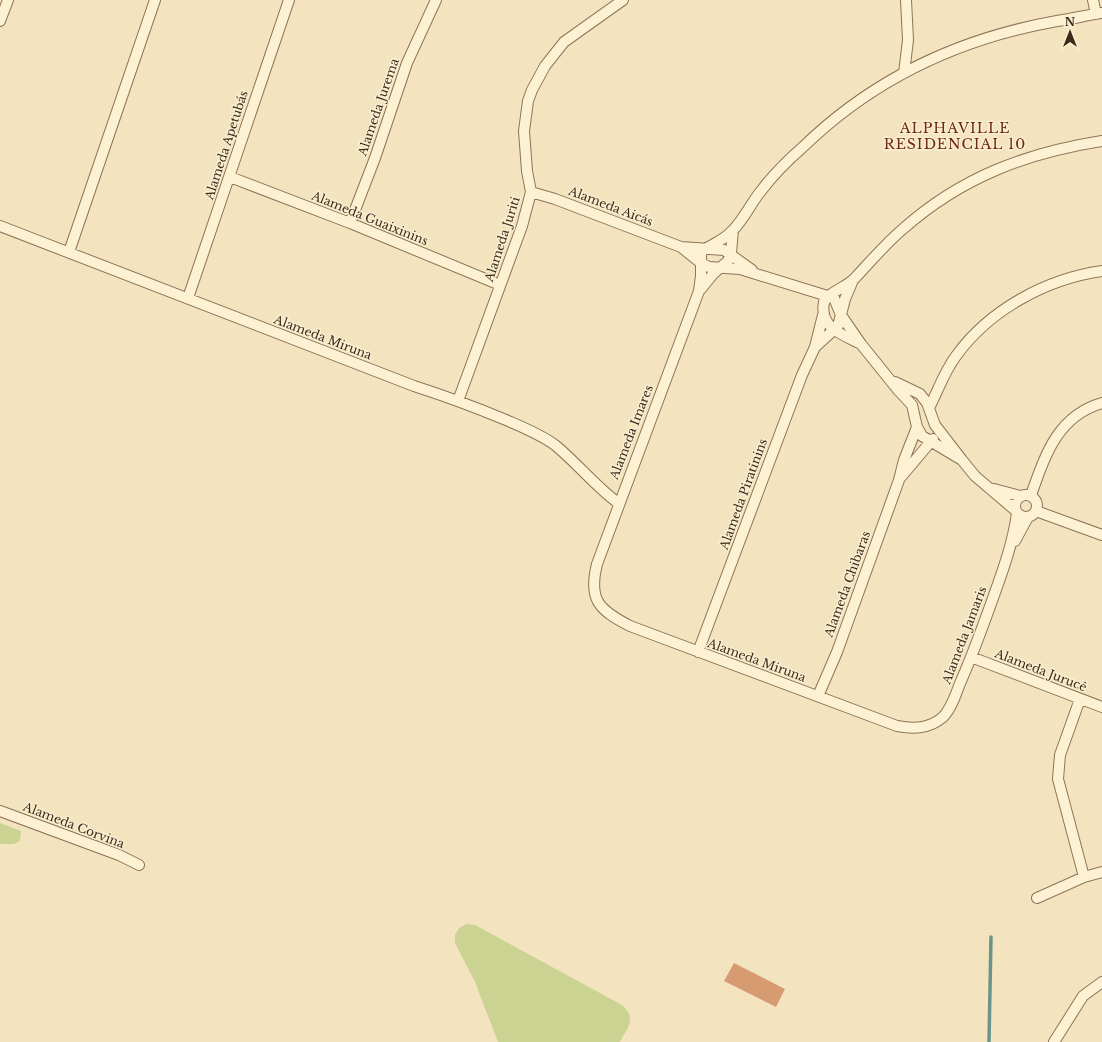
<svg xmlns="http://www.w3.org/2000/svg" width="1102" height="1042" font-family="'Libre Baskerville',serif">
  <rect width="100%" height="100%" fill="#f3e4bf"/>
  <path fill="#cbd392" d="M0 823 21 831 20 841 14 844H0Z
    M467 924 475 925 622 1005C637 1019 628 1026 620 1042H498L475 982 455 943V935L459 928Z"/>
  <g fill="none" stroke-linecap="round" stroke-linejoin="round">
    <path stroke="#699489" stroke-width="3.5" d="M989 1042 991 937"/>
  </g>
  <path fill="#d69b71" d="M734 963 785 989 776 1007 724 981Z"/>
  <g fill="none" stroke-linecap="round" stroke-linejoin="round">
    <defs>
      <path id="street" d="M1093 0 1096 14
        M0 21 8 0
        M904 73 908 40 906 0
        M230 177 350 223 500 285
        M531 192 555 199 681 247 701 263 709 267 740 269 834 298 841 315 861 344 898 390 912 405 917 427 922 436 962 460
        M350 223 375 158 407 63 436 0
        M0 226 414 386C445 396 475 407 506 420 522 427 540 434 555 445 577 463 595 486 618 503
        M681 247 724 250 752 270
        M69 252 155 0
        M700 290 713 274 728 261 731 253 733 230
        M188 298 289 0
        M859 343C841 334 819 327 824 302 830 291 847 287 855 278 871 261 886 243 904 228 962 177 1026 153 1102 141
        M815 347 838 326 845 299 853 280
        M895 382 920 394 927 403 935 425 962 460 975 476 1015 510
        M458 401 522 226 531 192 527 171 524 131 528 101 532 90 545 66 564 42 623 0
        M929 408C938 391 944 372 956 356 989 310 1046 279 1102 271
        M901 477 933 439
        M994 489 1020 496
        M1015 506a11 11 0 1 1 22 0a11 11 0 1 1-22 0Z
        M1031 495C1045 456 1057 416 1102 403
        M1036 511 1102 535
        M1017 513C1013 543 1003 570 993 598 983 626 973 654 961 681 956 693 952 708 943 717 929 729 914 729 897 726L630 626C599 610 588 600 597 564L699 291 701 276V252C711 244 724 241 733 230 744 219 751 203 761 191 773 175 788 160 803 147 874 78 961 38 1057 21 1072 19 1087 15 1102 13
        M1015 541 1028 517
        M698 652 802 375 815 347 823 315
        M971 657 1102 707
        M818 696 837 652 899 480 904 460 917 427
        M1080 699 1060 755 1058 779 1084 877
        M0 811 119 855 139 865
        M1037 898 1084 877 1102 872
        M1054 1042 1083 996 1102 982"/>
    </defs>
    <use href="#street" stroke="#8e7455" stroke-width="12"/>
    <use href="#street" stroke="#fdf1d4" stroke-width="10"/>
  </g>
  <g text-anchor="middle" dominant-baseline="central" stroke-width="3" stroke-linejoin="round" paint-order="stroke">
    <g font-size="12" fill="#3c2b1b" stroke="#faeed0">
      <text transform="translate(378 107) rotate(-71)">Alameda Jurema</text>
      <text transform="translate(226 145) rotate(-72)">Alameda Apetubás</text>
      <text transform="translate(611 206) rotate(21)">Alameda Aicás</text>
      <text transform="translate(370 218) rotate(22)">Alameda Guaixinins</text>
      <text transform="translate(502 239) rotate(-72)">Alameda Juriti</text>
      <text transform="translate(323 337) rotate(21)">Alameda Miruna</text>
      <text transform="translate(631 432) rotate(-69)">Alameda Imares</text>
      <text transform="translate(743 494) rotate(-70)">Alameda Piratinins</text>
      <text transform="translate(847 584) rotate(-70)">Alameda Chibaras</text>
      <text transform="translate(964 635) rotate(-69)">Alameda Jamaris</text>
      <text transform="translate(757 660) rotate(20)">Alameda Miruna</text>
      <text transform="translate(1041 670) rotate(21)">Alameda Jurucê</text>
      <text transform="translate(74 825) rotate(21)">Alameda Corvina</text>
    </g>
    <g font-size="14" letter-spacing="1" fill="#6e2815" stroke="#faeed0">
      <text x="955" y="128">ALPHAVILLE<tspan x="955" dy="16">RESIDENCIAL 10</tspan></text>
    </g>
  </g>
  <g transform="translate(1070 32)" stroke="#faeed0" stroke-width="3" paint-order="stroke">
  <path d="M0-3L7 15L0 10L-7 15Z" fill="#3c2b1b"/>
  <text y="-6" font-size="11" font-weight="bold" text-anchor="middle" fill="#3c2b1b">N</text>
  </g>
</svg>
